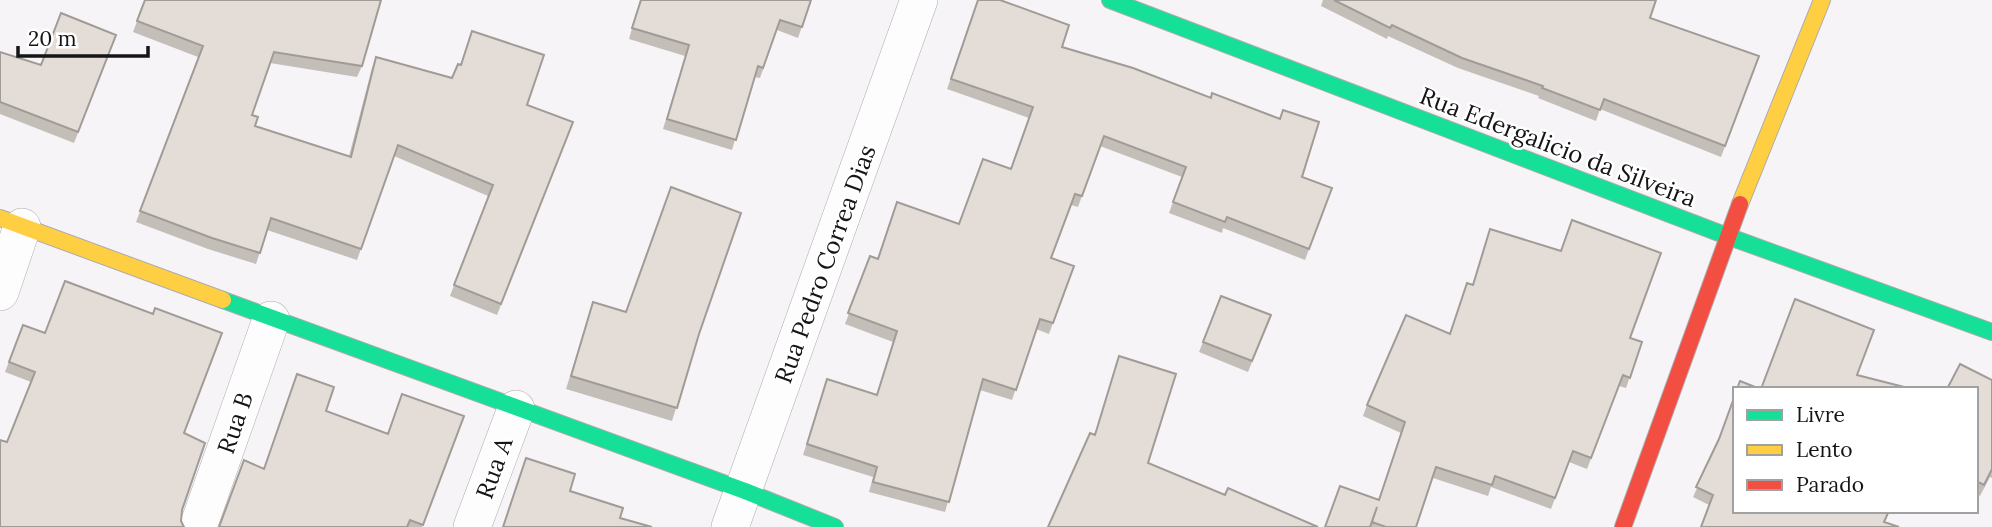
<svg xmlns="http://www.w3.org/2000/svg" width="1992" height="527" font-family="Lora,serif">
  <rect width="100%" height="100%" fill="#f6f4f7"/>
  <g fill="none" stroke-linecap="round" stroke-linejoin="round">
    <defs>
      <path id="street" d="M0 292 22 227
        M198 527 271 320
        M472 527 516 409
        M730 527 919 0"/>
      <path id="fast" d="M1110 0 1727 236 1992 332
        M223 300 745 491 835 527"/>
      <path id="slow" d="M1740 204 1822 0
        M0 218 223 300"/>
      <path id="jam" d="M1623 527 1740 204"/>
    </defs>
    <use href="#street" stroke="#acabad" stroke-width="38"/>
    <use href="#fast" stroke="#acabad" stroke-width="18"/>
    <use href="#slow" stroke="#acabad" stroke-width="18"/>
    <use href="#jam" stroke="#acabad" stroke-width="18"/>
    <use href="#street" stroke="#fefdfe" stroke-width="37"/>
    <use href="#fast" stroke="#16e098" stroke-width="16"/>
    <use href="#slow" stroke="#ffcf43" stroke-width="16"/>
    <use href="#jam" stroke="#f24e42" stroke-width="16"/>
  </g>
  <path fill="#c4beb9" d="M145 0 362 66 357 77 270 63 252 115 255 126 349 156 372 68 376 57 527 105 573 122 497 315 450 296 488 196 394 156 357 260 267 230 256 264 208 249 136 222 198 57 133 32Z
    M640 0H811L798 38 777 30 760 78 754 77 732 150 663 129 685 56 629 39Z
    M978 0 1302 177 1332 188 1305 260 1223 228 1222 233 1169 213 1182 177 1100 146 1078 207 1071 205 1051 258 1074 266 1049 334 1036 329 1012 400 980 390 945 512 869 492 873 477 803 455 827 379 877 395 893 342 845 324 870 256 878 259 959 224 1011 169 1029 118 947 89Z
    M1323 0H1656L1650 18 1759 56 1721 157 1600 109 1596 121 1538 98 1539 96 1458 68 1388 36 1387 39 1321 6Z
    M116 35 74 143 0 114V52L41 65Z
    M1490 229 1630 338 1642 342 1626 388 1619 386 1587 469 1569 462 1551 509 1491 487 1488 496 1433 478 1416 527H1370L1401 433 1363 416 1367 405 1450 334 1473 285Z
    M1221 296 1271 315 1248 372 1199 352Z
    M593 302 699 334 672 421 566 389Z
    M23 325 184 433 181 521 7 442 31 382 5 372Z
    M1992 380V478L1990 477 1980 496 1976 493V389Z
    M326 411 388 434 464 416 422 527H219L264 469Z
    M1719 439 1735 511 1709 505 1693 497Z"/>
  <path fill="#e4ddd7" stroke="#a09b96" stroke-width="2" d="M145 0H381L362 66 274 52 252 115 258 117 255 126 351 157 376 57 452 78 458 64 461 65 472 31 544 55 527 105 573 122 501 304 454 285 493 185 398 145 361 249 271 218 260 253 212 238 140 211 203 46 137 21Z
    M641 0H811L802 27 780 20 763 68 758 66 736 140 667 119 689 45 632 28Z
    M978 0H1000L1069 25 1062 47 1133 68 1211 98 1212 93 1280 119 1283 110 1319 122 1302 177 1332 188 1309 249 1227 217 1225 222 1173 202 1186 167 1104 136 1082 196 1075 194 1051 258 1074 266 1053 323 1040 319 1016 390 983 379 949 502 873 482 877 467 807 444 827 379 877 395 897 331 848 313 870 256 878 259 897 202 959 224 983 159 1011 169 1033 107 951 79Z
    M1334 0H1656L1650 18 1759 56 1725 146 1604 99 1600 110 1542 88 1543 86 1462 58 1392 25 1390 28Z
    M61 13 116 35 78 132 0 102V52L41 65Z
    M671 187 741 213 699 334 677 408 571 376 593 302 626 312Z
    M1572 220 1661 253 1630 338 1642 342 1630 378 1623 375 1591 458 1573 451 1555 498 1495 476 1492 485 1436 467 1416 527H1386L1372 522 1377 507 1370 527H1325L1340 486 1379 500 1405 422 1367 405 1406 315 1450 334 1467 283 1473 285 1490 229 1561 251Z
    M65 281 153 314 155 308 222 333 184 433 205 443 182 510 181 521 184 527H0V440L7 442 35 372 9 362 23 325 45 333Z
    M1221 296 1271 315 1252 361 1203 342Z
    M1795 299 1874 330 1857 375 1912 389H1761Z
    M1119 356 1176 374 1148 463 1225 495 1228 488 1318 527H1048L1090 433 1095 435Z
    M1960 364 1992 380V469L1984 485 1976 481V389H1947Z
    M297 374 334 387 326 411 388 434 402 394 464 416 423 525 410 520 407 527H219L244 460 264 469Z
    M1740 381 1760 389H1737Z
    M1735 395V511H1884L1888 513 1884 522 1899 527H1701L1713 495 1696 487 1719 439Z
    M526 458 575 474 570 491 623 508 620 518 652 527H503Z"/>
  <g text-anchor="middle" dominant-baseline="central" stroke-width="5" stroke-linejoin="round" paint-order="stroke">
    <g font-size="24" fill="#151416" stroke="#fff">
      <text transform="translate(1558 147) rotate(21)">Rua Edergalicio da Silveira</text>
      <text transform="translate(825 264) rotate(-70)">Rua Pedro Correa Dias</text>
      <text transform="translate(235 423) rotate(-71)">Rua B</text>
      <text transform="translate(494 468) rotate(-70)">Rua A</text>
    </g>
  </g>
  <rect x="1733" y="387" width="245" height="126" fill="#ffffff" stroke="#a1a1a2" stroke-width="2"/>
  <rect x="1747" y="410" width="35" height="10" fill="#16e098" stroke="#a1a1a2" stroke-width="2"/>
  <text x="1796" y="422" font-size="21" fill="#151416">Livre</text>
  <rect x="1747" y="445" width="35" height="10" fill="#ffcf43" stroke="#a1a1a2" stroke-width="2"/>
  <text x="1796" y="457" font-size="21" fill="#151416">Lento</text>
  <rect x="1747" y="480" width="35" height="10" fill="#f24e42" stroke="#a1a1a2" stroke-width="2"/>
  <text x="1796" y="492" font-size="21" fill="#151416">Parado</text>
  <path d="M18 46v10h130v-10" fill="none" stroke="#151416" stroke-width="3.5"/>
  <text x="28" y="46" font-size="21" fill="#151416" stroke="#ffffff" stroke-width="5" paint-order="stroke">20 m</text>
</svg>
